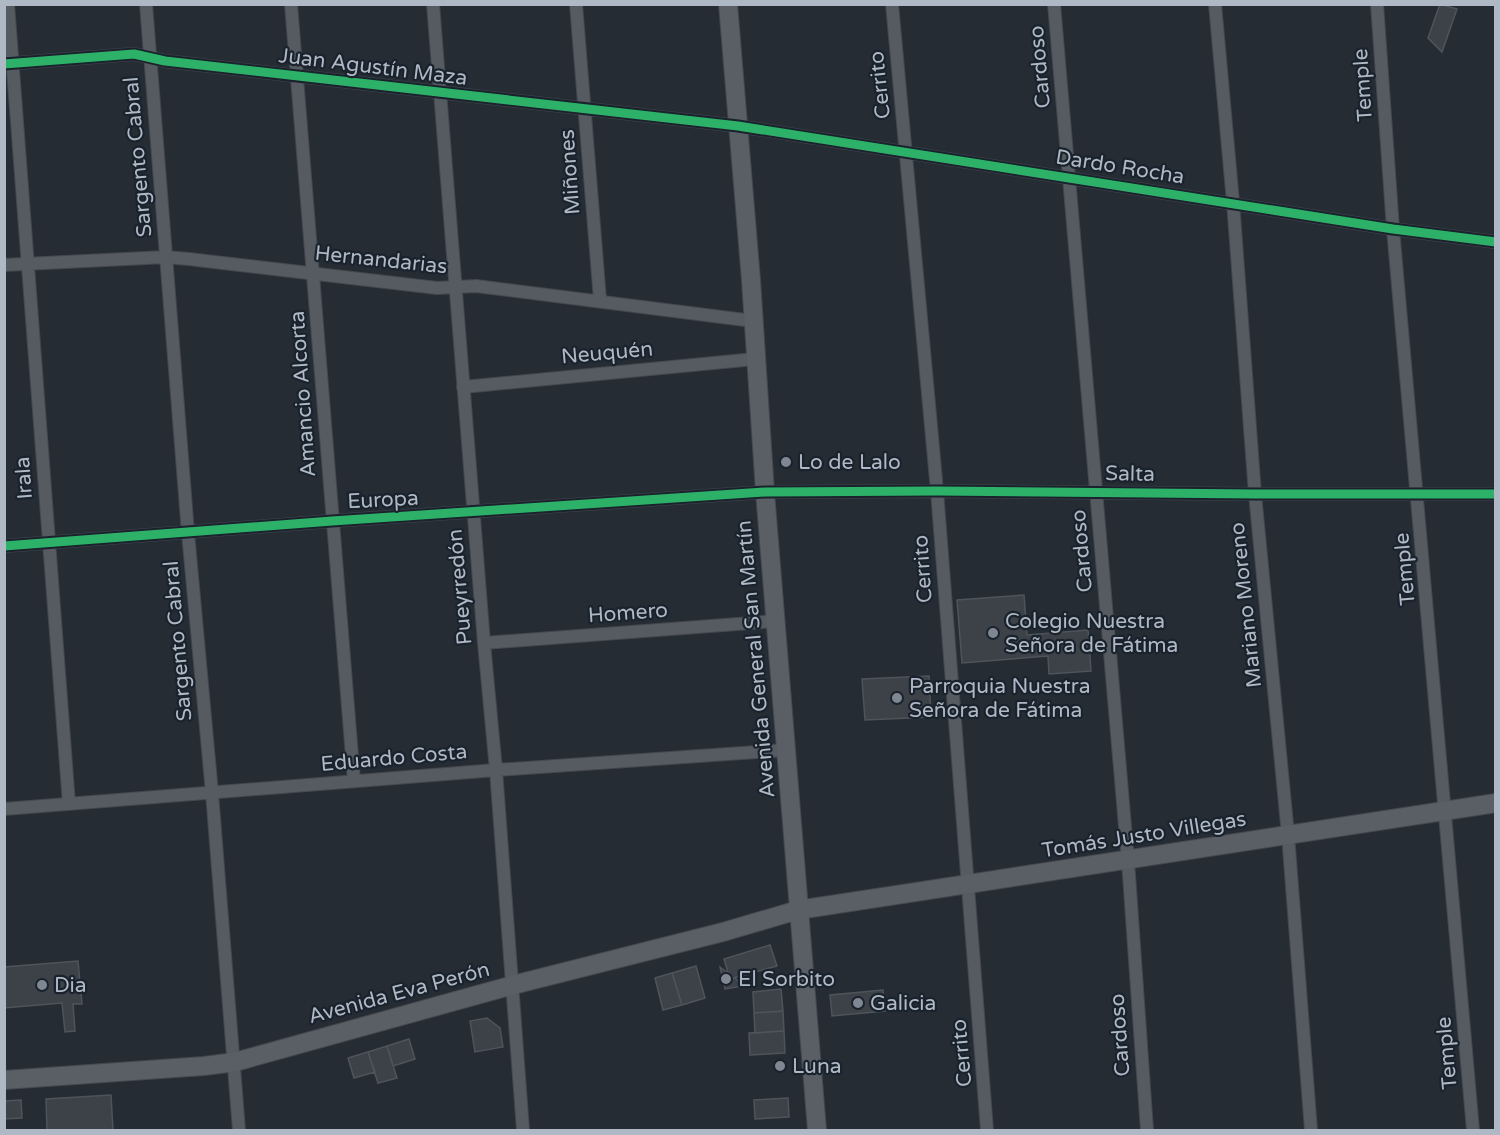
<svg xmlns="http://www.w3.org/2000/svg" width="1500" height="1135" font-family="'Varela Round',sans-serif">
  <rect width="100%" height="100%" fill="#262c33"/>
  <path fill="#3d4248" stroke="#4e545b" stroke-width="1.5" d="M1440 4 1457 9 1442 52 1428 38Z
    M1024 595 1027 635 1088 630 1091 671 1049 674 1048 656 962 663 957 600Z
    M929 676 931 717 865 720 862 679Z
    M770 945 777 966 730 979 724 959Z
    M78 961 82 1004H73L75 1031 65 1032 62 1003 4 1008V967Z
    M696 966 705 998 682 1005 672 973Z
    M720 967 728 973 730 979 735 978 743 986 725 989Z
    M672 973 682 1005 663 1010 655 978Z
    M781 989 783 1011 754 1013 753 992Z
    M883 990 885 1011 832 1016 830 995Z
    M783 1011 784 1031 755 1033 754 1013Z
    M487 1018 500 1028 503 1047 475 1052 470 1021Z
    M784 1031 785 1053 750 1055 749 1033Z
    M409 1039 415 1059 393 1066 387 1046Z
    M387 1046 397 1078 378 1083 368 1052Z
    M368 1052 375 1072 354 1078 348 1058Z
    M111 1095 113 1130H47L46 1099Z
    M788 1098 789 1117 755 1119 754 1100Z
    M21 1100 22 1118 4 1119V1101Z"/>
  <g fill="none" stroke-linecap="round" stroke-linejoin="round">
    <defs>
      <path id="street" d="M8 4 69 804
        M146 4 188 533 212 793 239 1130
        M291 4 354 781
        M433 4 484 643 496 770 523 1130
        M576 4 600 300
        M892 4 937 491 987 1130
        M1054 4 1128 861 1147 1130
        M1215 4 1233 202 1255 494 1288 835 1311 1130
        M1377 4 1393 229 1473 1130
        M4 64 134 54 165 61 738 126 1393 229 1496 242
        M4 265 166 257 189 259 437 288 476 286 753 321
        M463 387 755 359
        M4 546 332 521 765 492 937 491 1255 494H1496
        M484 643 776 621
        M4 809 496 770 786 750"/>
      <path id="secondary" d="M728 4 751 280 765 492 817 1130
        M4 1080 204 1066 235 1062 513 985 723 932 798 910 1496 803"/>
    </defs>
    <use href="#street" stroke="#44484e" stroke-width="14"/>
    <use href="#secondary" stroke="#44484e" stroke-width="20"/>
    <use href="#street" stroke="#565b61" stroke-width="12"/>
    <use href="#secondary" stroke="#5a5f66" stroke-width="18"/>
    <defs>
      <path id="cycleway" d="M4 64 134 54 165 61 738 126 1393 229 1496 242
        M4 546 332 521 765 492 937 491 1255 494H1496"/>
    </defs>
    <use href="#cycleway" stroke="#1a232d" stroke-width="13"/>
    <use href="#cycleway" stroke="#2db169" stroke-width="9"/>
  </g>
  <g fill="#7f8892" stroke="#1a232d" stroke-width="2">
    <circle cx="786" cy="462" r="6"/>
    <circle cx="993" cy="633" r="6"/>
    <circle cx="897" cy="698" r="6"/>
    <circle cx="726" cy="979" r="6"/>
    <circle cx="42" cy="985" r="6"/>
    <circle cx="858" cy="1003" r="6"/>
    <circle cx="780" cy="1066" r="6"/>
  </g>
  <g text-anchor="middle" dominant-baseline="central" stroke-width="4.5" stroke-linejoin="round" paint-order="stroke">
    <g font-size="21" fill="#afb9c5" stroke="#1a232d">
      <text transform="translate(373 67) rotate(7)">Juan Agustín Maza</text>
      <text transform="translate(1040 67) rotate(-95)">Cardoso</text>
      <text transform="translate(880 85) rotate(-96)">Cerrito</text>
      <text transform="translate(1363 85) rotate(-94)">Temple</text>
      <text transform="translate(138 157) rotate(-95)">Sargento Cabral</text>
      <text transform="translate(1120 167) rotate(9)">Dardo Rocha</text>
      <text transform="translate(570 172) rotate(-94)">Miñones</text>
      <text transform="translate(381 260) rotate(6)">Hernandarias</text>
      <text transform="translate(607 353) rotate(-5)">Neuquén</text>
      <text transform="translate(303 394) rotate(-94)">Amancio Alcorta</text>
      <text transform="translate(1130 474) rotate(1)">Salta</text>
      <text transform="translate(24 478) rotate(-94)">Irala</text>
      <text transform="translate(383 500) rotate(-3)">Europa</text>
      <text transform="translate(1082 551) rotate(-95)">Cardoso</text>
      <text transform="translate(923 569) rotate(-94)">Cerrito</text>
      <text transform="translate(1405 569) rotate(-95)">Temple</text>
      <text transform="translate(460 587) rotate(-95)">Pueyrredón</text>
      <text transform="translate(1246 605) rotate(-96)">Mariano Moreno</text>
      <text transform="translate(628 613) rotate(-4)">Homero</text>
      <text transform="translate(178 641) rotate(-95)">Sargento Cabral</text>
      <text transform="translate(756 659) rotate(-95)">Avenida General San Martín</text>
      <text transform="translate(394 758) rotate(-5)">Eduardo Costa</text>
      <text transform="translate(1144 835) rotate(-9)">Tomás Justo Villegas</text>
      <text transform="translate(399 993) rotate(-15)">Avenida Eva Perón</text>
      <text transform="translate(1120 1035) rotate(-94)">Cardoso</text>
      <text transform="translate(962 1053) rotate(-95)">Cerrito</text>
      <text transform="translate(1447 1053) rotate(-95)">Temple</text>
    </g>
    <g font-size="21" fill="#afb9c5" stroke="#1a232d" text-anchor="start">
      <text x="798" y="462">Lo de Lalo</text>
      <text x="1005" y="621">Colegio Nuestra<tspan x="1005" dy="24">Señora de Fátima</tspan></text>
      <text x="909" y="686">Parroquia Nuestra<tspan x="909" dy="24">Señora de Fátima</tspan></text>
      <text x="738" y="979">El Sorbito</text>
      <text x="54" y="985">Dia</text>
      <text x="870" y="1003">Galicia</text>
      <text x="792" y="1066">Luna</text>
    </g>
  </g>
  <rect width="1500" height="1135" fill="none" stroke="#afb9c5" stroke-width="12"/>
</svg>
